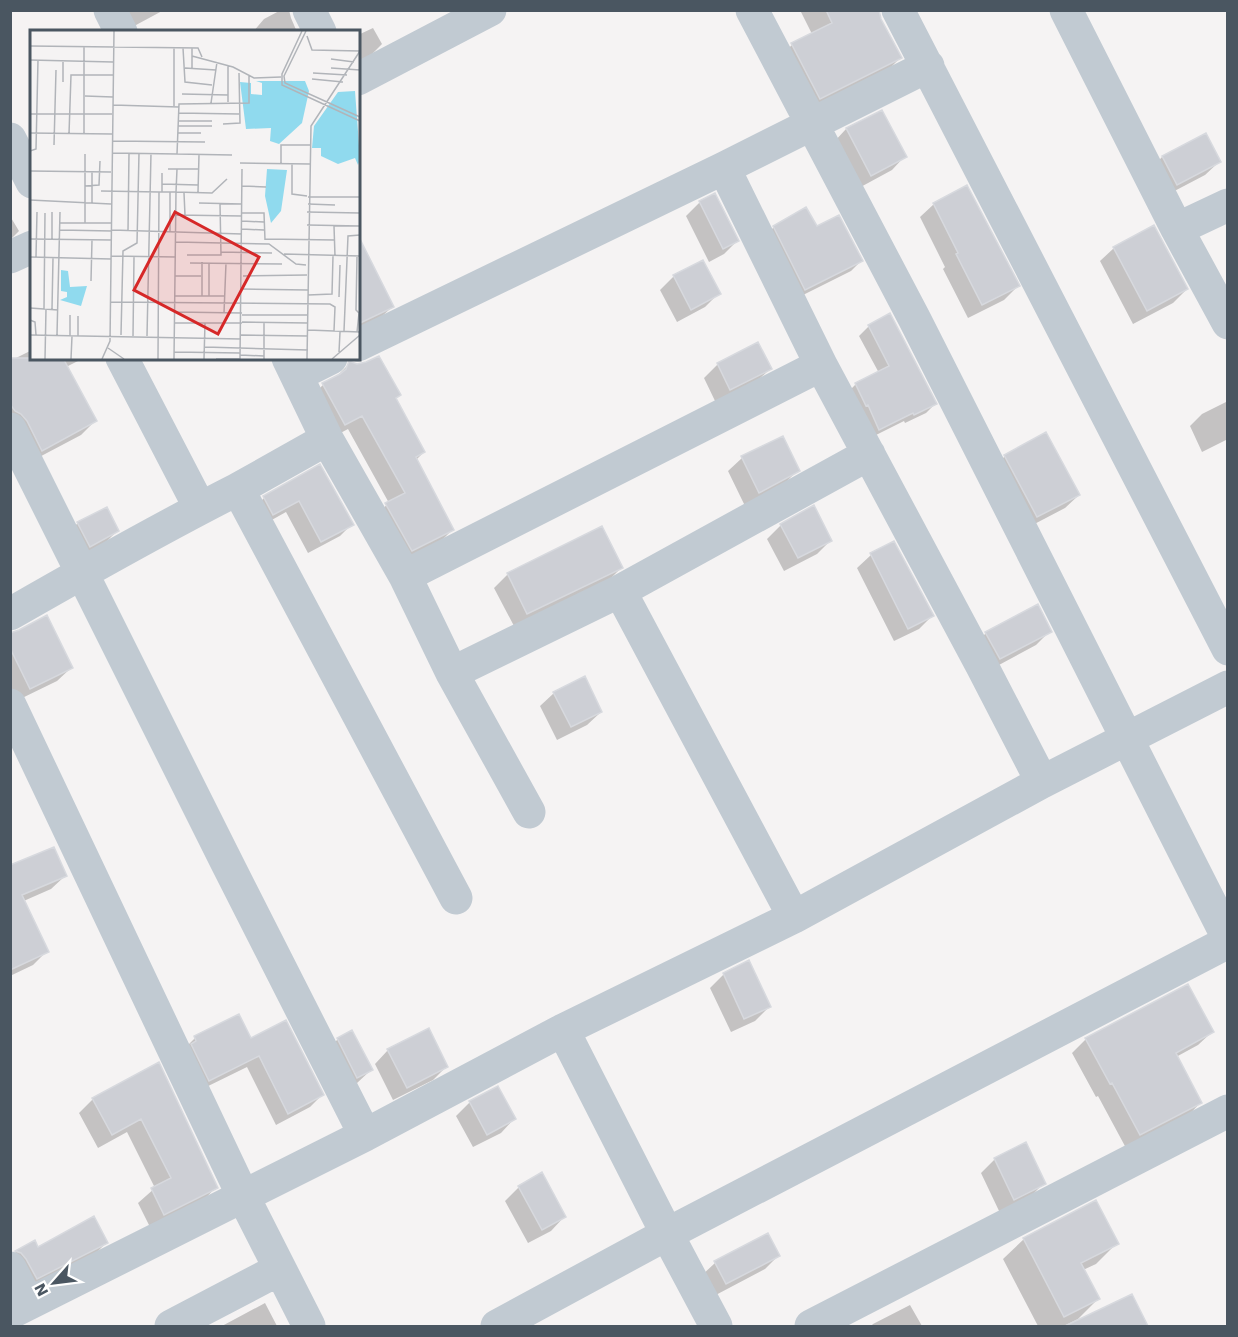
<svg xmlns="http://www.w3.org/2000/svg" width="1238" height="1337" font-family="'Work Sans',sans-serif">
  <rect width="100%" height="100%" fill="#f5f3f3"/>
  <path fill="#0003" d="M109 10H164L123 32Z
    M281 10H289L291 18 297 32H253L264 19Z
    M800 10H878L880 19 900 58 886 72 806 112 778 58 792 45 812 34Z
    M373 28 382 44 370 56 358 62V35Z
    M882 112 905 156 892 170 857 189 833 143 846 129Z
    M1162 157 1219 162 1205 175 1163 197 1149 171Z
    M700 202 737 241 724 254 709 262 686 216Z
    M934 204 1018 286 1004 300 968 318 943 269 945 267 920 217Z
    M10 216 19 231 10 240Z
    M774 227 816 228 861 261 851 271 795 299 764 237Z
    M1114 248 1187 289 1173 303 1133 324 1100 261Z
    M703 262 719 293 705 307 677 322 660 290 674 276Z
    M358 269 392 307 378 320 358 330Z
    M890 315 935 404 926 413 905 423 904 421 870 438 846 394 855 385 879 373 859 336 869 326Z
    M757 344 770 369 756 382 716 403 704 378 718 364Z
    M32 350V358H84L66 367 95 421 81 435 28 463 10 431V361Z
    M350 363 424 452 416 460 452 530 438 544 398 564 372 518 389 503 348 429 331 438 309 398 323 385 336 377Z
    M1228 401V439L1202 452 1190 426 1202 414Z
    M1005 456 1079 495 1065 508 1023 530 992 470Z
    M742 458 798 470 784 484 745 506 728 471Z
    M319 467 352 524 340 536 308 553 286 512 261 526 252 510 264 498Z
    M78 523 117 531 104 544 76 560 64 536Z
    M781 525 831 540 817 554 784 571 767 539Z
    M871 555 932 616 919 629 894 641 857 568Z
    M621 568 607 582 514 626 494 588 508 574Z
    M1050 631 1036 645 986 672 972 647 986 633Z
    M10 633 71 668 57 681 16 701 10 690Z
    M554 693 601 712 587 725 557 740 540 706Z
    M10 867 65 876 51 889 10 907Z
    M10 934 47 951 33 965 10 976Z
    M724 974 769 1007 755 1021 731 1032 710 988Z
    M1212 1032 1198 1045 1176 1057 1200 1103 1187 1117 1126 1148 1098 1096 1096 1097 1072 1053 1086 1039Z
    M195 1038 251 1040 322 1095 310 1107 276 1125 247 1067 196 1092 183 1050Z
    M338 1039 371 1070 357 1083 343 1091 324 1053Z
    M388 1050 447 1066 433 1080 393 1100 375 1064Z
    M158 1064 216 1187 203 1201 150 1227 138 1203 155 1188 127 1132 98 1148 79 1113 93 1099Z
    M470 1102 514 1119 501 1133 473 1147 456 1116Z
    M1025 1144 1044 1183 1030 1197 1000 1213 981 1173 995 1159Z
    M519 1187 564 1217 551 1231 528 1243 505 1201Z
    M1024 1239 1117 1243 1096 1264 1083 1270 1098 1299 1078 1319 1064 1326H1038L1003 1259Z
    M34 1242 38 1249 106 1243 93 1256 23 1291 10 1257 16 1252Z
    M778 1256 765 1269 712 1297 701 1276 715 1263Z
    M1132 1296 1147 1326H1079L1090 1316Z
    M265 1303 277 1326H222Z
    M910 1305 922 1326H871L873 1324Z"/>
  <path fill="#cdcfd5" stroke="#d7d9de" stroke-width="1.5" d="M826 10H879L881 19 902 58 820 99 791 43 832 23Z
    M882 110 907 157 871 176 846 128Z
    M1206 133 1221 162 1177 185 1162 156Z
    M967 185 1020 286 982 305 956 254 958 253 933 203Z
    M715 193 739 241 723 249 699 201Z
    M806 207 817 226 839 215 863 261 805 290 773 226Z
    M1154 225 1188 289 1147 311 1113 247Z
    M358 235 394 307 358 324Z
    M703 260 721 294 691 310 673 275Z
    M890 313 937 404 914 415 913 413 879 430 868 405 866 406 855 383 889 366 868 325Z
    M758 342 772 369 730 390 717 363Z
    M379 356 401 395 396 398 425 452 416 457 454 530 412 551 385 503 405 493 362 416 345 425 322 383 340 374 346 369 349 361 357 364 366 362Z
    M10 358H63L97 421 42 451 27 421 21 414 15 411 10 404Z
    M1046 432 1080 495 1037 517 1004 455Z
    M783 436 800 471 759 493 741 456Z
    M320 464 354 525 321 542 299 501 273 515 263 496Z
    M814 505 832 541 798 558 780 524Z
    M107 507 119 531 90 547 77 522Z
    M602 526 623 568 527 614 507 573Z
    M894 541 934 616 908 629 870 553Z
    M1038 604 1052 632 1000 659 985 632Z
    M47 615 73 668 30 689 10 648V633L19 630Z
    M585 676 602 712 571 727 553 692Z
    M54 847 67 876 22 895 49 952 10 970V865Z
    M749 960 771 1007 744 1019 723 973Z
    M1188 984 1214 1032 1176 1053 1202 1103 1140 1135 1112 1083 1110 1084 1085 1038Z
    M239 1014 251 1038 286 1020 324 1095 288 1114 259 1056 209 1081 191 1044 196 1041 194 1036Z
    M429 1028 448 1067 407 1088 387 1049Z
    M352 1030 373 1070 357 1078 337 1038Z
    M159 1062 218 1188 164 1215 151 1188 171 1178 141 1119 112 1135 92 1098Z
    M498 1086 516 1119 487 1135 469 1101Z
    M1026 1142 1046 1184 1014 1200 994 1158Z
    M542 1172 566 1217 542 1230 518 1186Z
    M1096 1200 1119 1244 1081 1263 1100 1299 1064 1317 1023 1238Z
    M94 1216 108 1243 37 1279 26 1259 21 1253 15 1251 35 1240 38 1247Z
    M768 1233 780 1256 726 1284 714 1261Z
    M1132 1294 1148 1326H1065Z"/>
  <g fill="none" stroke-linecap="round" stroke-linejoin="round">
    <path stroke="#c1cad2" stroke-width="33" d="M110 10 121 32
      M309 10 320 32
      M752 10 914 318 1228 938
      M898 10 1228 649
      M1066 10 1177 229 1228 323
      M358 79 490 10
      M10 139 32 182
      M724 168 821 365 982 666 1042 782
      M1177 229 1228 205
      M10 257 32 247
      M358 345 724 168 928 66
      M122 358 200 508
      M288 358 327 439 405 576 452 673 529 812
      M297 375 331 358
      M10 429 228 865 365 1135
      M238 489 327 439
      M405 576 821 365
      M620 591 794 917
      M10 614C85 571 161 528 238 489L456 898
      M452 673 620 591 869 454
      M10 705 243 1196 309 1326
      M563 1030 667 1234 716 1326
      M10 1268 28 1303
      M10 1313 365 1135 563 1030 794 917 1042 782 1228 687
      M171 1326 280 1269
      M497 1326 667 1234 1228 942
      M811 1326 1228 1111"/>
  </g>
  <g transform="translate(30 30)">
    <rect width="330" height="330" fill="#f5f3f3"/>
    <path d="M226 51H275L279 61 272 93 249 114 240 111 241 98 216 99 210 52 221 53V64L232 65V53ZM325 61 330 129 328 135 325 128 308 134 291 126V118H282L284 96 308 62ZM237 139 257 140 251 181 241 193 235 166ZM31 240 38 241 40 257 57 256 51 276 30 270 37 267V262L31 261Z" fill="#90daee"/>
    <path fill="none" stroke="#b1b4b9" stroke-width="1.5" d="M272 1 252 44V55L330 91M276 1 254 46 255 53 330 87M277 6 282 20 330 21M0 16 168 18 172 27M54 16V104M144 18V76M153 18 155 52 182 55M162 26 203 37 224 48 251 47M301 29 324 32M0 30 83 32M198 35V72M155 38 186 40M162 38V18M301 38 330 40M283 43 317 45M282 49 313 52M33 52V31M152 64 198 65M55 66 83 67M181 73 187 32M83 75 149 77M148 83 209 84M0 84H82M148 91H182M193 94 210 93 209 43M148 96H182M0 103 82 104M148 103H171M39 104 41 45H83M82 111 175 112M24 115 26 40M0 121 6 119 8 30M82 123 147 124M202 125 147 124 149 74 219 73V46M210 133 280 134M251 134V115H280M262 134V164L277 166M138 139H169M0 141 81 142M132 154 168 155M55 156 69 155 70 131M212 156 236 157M71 161 129 162M132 162V143M168 162 169 125M154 163 155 185M278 167H330M0 170 81 174M62 173V142M169 173 212 174M278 174 305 175M277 182 330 183M212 183H234L235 210M146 185 212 186M212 191 234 192M30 193H82M55 193V124M277 195 330 196M304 196 305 226M212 199 234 200M30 200 82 201M82 200 212 204M98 201 99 123M140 202V162M0 209 82 210M22 209V182M235 209 305 210M146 212 239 214 266 234 276 235M191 222 242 223M254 224 330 226M157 225H191L190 174M81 226 146 227M0 227 81 229M6 227 7 182M327 227 326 280 330 284M160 233 252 234M145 246H171M213 246 277 245M61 251 62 210M212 259 278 260M278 265 302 264 303 226M145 266H194M172 266V232M179 266V233M309 267 310 235M80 272 300 274 305 277 304 301M0 278 28 280M14 279 15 183M22 279 23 228M145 282 212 283M194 283 196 233M212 285H278M0 290 5 292 6 305M212 292 278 293M145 293H212M278 300 330 302M314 301 318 206 330 205M327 302 329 283M0 305 211 309M27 305 30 182M91 305 93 221 107 213 109 123M211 305 278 306M40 306V285M48 306V286M103 306 104 227M117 306 121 123M175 317 278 320M78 318 94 329M144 322 210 323M309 322 310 302M210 325 234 326M15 329 16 279M41 329 42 306M72 329 80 311 84 1M128 329 129 162H146L147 139M144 329 146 162 182 163 197 149M174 329 175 293M186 329H210M210 329 212 139M234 329V292M277 329 281 96 330 21M302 329 330 305"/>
    <path fill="#d62828" fill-opacity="0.15" stroke="#d62828" stroke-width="3" d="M145 182 229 227 188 304 104 260Z"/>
    <rect width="330" height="330" fill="none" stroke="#4a5661" stroke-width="3"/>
  </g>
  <rect width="1238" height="1337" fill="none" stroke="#4a5661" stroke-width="24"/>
  <g transform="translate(54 1283) rotate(242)" stroke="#ffffff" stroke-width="4.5" paint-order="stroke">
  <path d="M0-4.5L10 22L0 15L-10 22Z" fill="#4a5661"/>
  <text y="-9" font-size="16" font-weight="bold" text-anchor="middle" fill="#4a5661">N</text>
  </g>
</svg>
